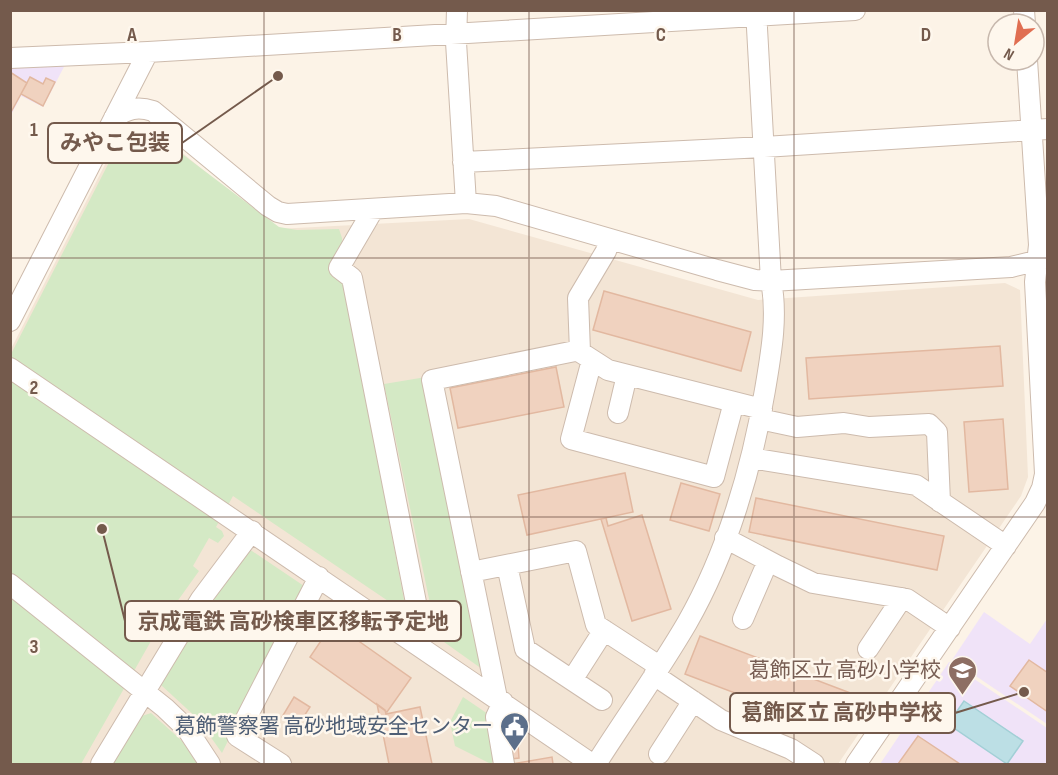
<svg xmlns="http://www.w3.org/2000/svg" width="1058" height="775" font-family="'Sofia Sans Condensed','Noto Sans JP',sans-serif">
  <rect width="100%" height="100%" fill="#fcf3e7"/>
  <path fill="#f3e5d5" d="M150 126 262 219 277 229 469 219 758 300 1005 283 1020 290 1028 477 1021 496 838 764H11L10 351 122 131Z"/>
  <path fill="#f0e3f8" d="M66 63 43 107 21 96 11 115V66Z
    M984 612 1030 644 1047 619V724L952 660Z
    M949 662 1047 728V764H880Z"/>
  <path fill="#d4e9c5" d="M130 126 149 129 279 227 297 230 339 229 342 238 344 293 347 299 405 605 397 607 233 496 216 527 222 531 224 536 218 543 209 538 193 566 199 571 159 627 81 764H11V354L123 135 126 134Z
    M426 377 482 669 437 637 384 384Z
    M249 549 304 586 222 753 198 719 161 685 198 618Z
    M463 697 488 714 495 758 491 764 455 746 450 722Z
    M151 713 182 741 197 764H112L139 717Z"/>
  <path fill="#bcdfe5" stroke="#a2cfd6" stroke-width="1.5" d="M964 701 1023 741 1007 764 948 724Z"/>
  <path fill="#f0d2bf" stroke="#e2b8a0" stroke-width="1.5" d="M10 72 27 83 10 114Z
    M30 77 43 84 46 78 55 82 43 106 21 94Z
    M604 291 751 332 741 371 593 330Z
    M1000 346 1003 386 809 399 806 358Z
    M556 367 564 407 458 428 450 388Z
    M1003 419 1008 489 969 492 964 422Z
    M625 473 633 512 527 535 518 495Z
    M681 483 720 494 709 531 670 520Z
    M756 498 944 536 937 570 749 532Z
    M642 515 671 609 632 621 601 519 606 518 608 526Z
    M333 623 411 678 387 712 310 657Z
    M700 636 853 694 838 732 685 674Z
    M1029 660 1048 673V712L1010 686Z
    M294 697 310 707 297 727 282 717Z
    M377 704 385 710 386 714 420 707 432 764H389Z
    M918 736 960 764H898Z
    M518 745 519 758 511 759 509 747Z
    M552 757 553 764H512Z"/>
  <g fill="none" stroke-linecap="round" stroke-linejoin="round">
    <defs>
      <path id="minor" d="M457 10 456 42 466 203
        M1024 10 1025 24
        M10 58 148 52 855 10
        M114 118C127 109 137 106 153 111L268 206 278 212 287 214 466 203 496 206 717 270 755 280 771 281 1011 267 1048 258
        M463 162 764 147 1048 129
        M373 210 339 268 352 278 422 633 416 643
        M610 239 606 251 578 298 580 352 608 370 762 409
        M10 321 148 52
        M592 360 571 439 714 477 734 402
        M10 368 592 764
        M618 413 627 375
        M760 419 797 427 844 423 869 427 929 424 937 432 940 502
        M751 458 916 485 1006 546
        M725 538 778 566 813 583 907 599 950 628
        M507 565 525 649 602 700
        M471 572 576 551 596 625 659 666
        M10 584 165 708 187 729 210 764
        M743 619 768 561
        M868 649 902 598
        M654 675 721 720 791 749 814 764
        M572 680 604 630
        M497 698 432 380 580 350
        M503 702 496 717 504 764
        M659 754 693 701
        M101 764 201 599 252 531
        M281 764 237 736 319 577
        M596 764C626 717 659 671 687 623 727 553 752 468 765 390 771 354 778 317 771 281L756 10
        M856 764 1035 503 1042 488 1045 474 1035 282 1039 245 1027 60"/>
    </defs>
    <use href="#minor" stroke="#cdbbad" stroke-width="22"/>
    <use href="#minor" stroke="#fff" stroke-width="20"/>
  </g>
  <path fill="none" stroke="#745a4c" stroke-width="1.5" stroke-opacity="0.55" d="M264 10V764M529 10V764M794 10V764M10 258H1048M10 517H1048"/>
  <defs>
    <symbol id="school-pin" viewBox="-11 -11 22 30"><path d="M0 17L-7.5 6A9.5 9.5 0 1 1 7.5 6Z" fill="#8d6e63" stroke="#fef7ed"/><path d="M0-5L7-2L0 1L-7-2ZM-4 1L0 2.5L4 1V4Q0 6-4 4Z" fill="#fff"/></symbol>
    <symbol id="civic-pin" viewBox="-11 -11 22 30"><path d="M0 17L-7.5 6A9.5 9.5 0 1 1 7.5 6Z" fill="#5c6f8a" stroke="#fef7ed"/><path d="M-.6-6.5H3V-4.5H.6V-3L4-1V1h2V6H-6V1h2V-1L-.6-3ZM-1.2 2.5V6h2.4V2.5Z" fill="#fff"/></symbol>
  </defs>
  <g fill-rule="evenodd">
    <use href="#school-pin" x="946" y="654" width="33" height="45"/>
    <use href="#civic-pin" x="498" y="710" width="33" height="45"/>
  </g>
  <g text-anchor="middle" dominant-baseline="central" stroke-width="5" stroke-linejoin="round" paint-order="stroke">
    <g font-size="21" fill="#785e54" stroke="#fef7ed" text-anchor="end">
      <text x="941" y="670">葛飾区立 高砂小学校</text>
    </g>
    <g font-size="21" fill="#4e5e75" stroke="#fef7ed" text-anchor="end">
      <text x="493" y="726">葛飾警察署 高砂地域安全センター</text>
    </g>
  </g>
  <g font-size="20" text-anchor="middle" font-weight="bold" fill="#745a4c" stroke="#fef7ed" stroke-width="5" stroke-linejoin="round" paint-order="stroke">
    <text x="132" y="41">A</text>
    <text x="397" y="41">B</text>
    <text x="661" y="41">C</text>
    <text x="926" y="41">D</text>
    <text x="34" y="136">1</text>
    <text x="34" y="394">2</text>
    <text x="34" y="653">3</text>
  </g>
  <path fill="none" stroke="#745a4c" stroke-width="2" d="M278 76L182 143M102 529L125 621M1024 692L955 713"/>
  <g fill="#745a4c" stroke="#fef7ed" stroke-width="2">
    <circle cx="278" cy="76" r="6"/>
    <circle cx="102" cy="529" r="6"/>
    <circle cx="1024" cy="692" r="6"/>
  </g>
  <g fill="#fef7ed" stroke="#745a4c" stroke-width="2">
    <rect x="48" y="123" width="134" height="40" rx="6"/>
    <rect x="125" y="601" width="336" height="40" rx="6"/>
    <rect x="730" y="693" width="225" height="40" rx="6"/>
  </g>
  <g font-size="22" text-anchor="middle" font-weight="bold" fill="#745a4c">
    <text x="115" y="150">みやこ包装</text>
    <text x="293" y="629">京成電鉄 高砂検車区移転予定地</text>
    <text x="842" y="720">葛飾区立 高砂中学校</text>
  </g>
  <rect width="1058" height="775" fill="none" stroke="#745a4c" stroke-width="24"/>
  <g transform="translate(1016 42) rotate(210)"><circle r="28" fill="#fef7ed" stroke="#c7b8ad" stroke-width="1.5"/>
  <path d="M0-4.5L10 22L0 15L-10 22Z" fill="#e06e51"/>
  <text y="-9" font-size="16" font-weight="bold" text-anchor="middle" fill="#745a4c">N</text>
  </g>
</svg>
